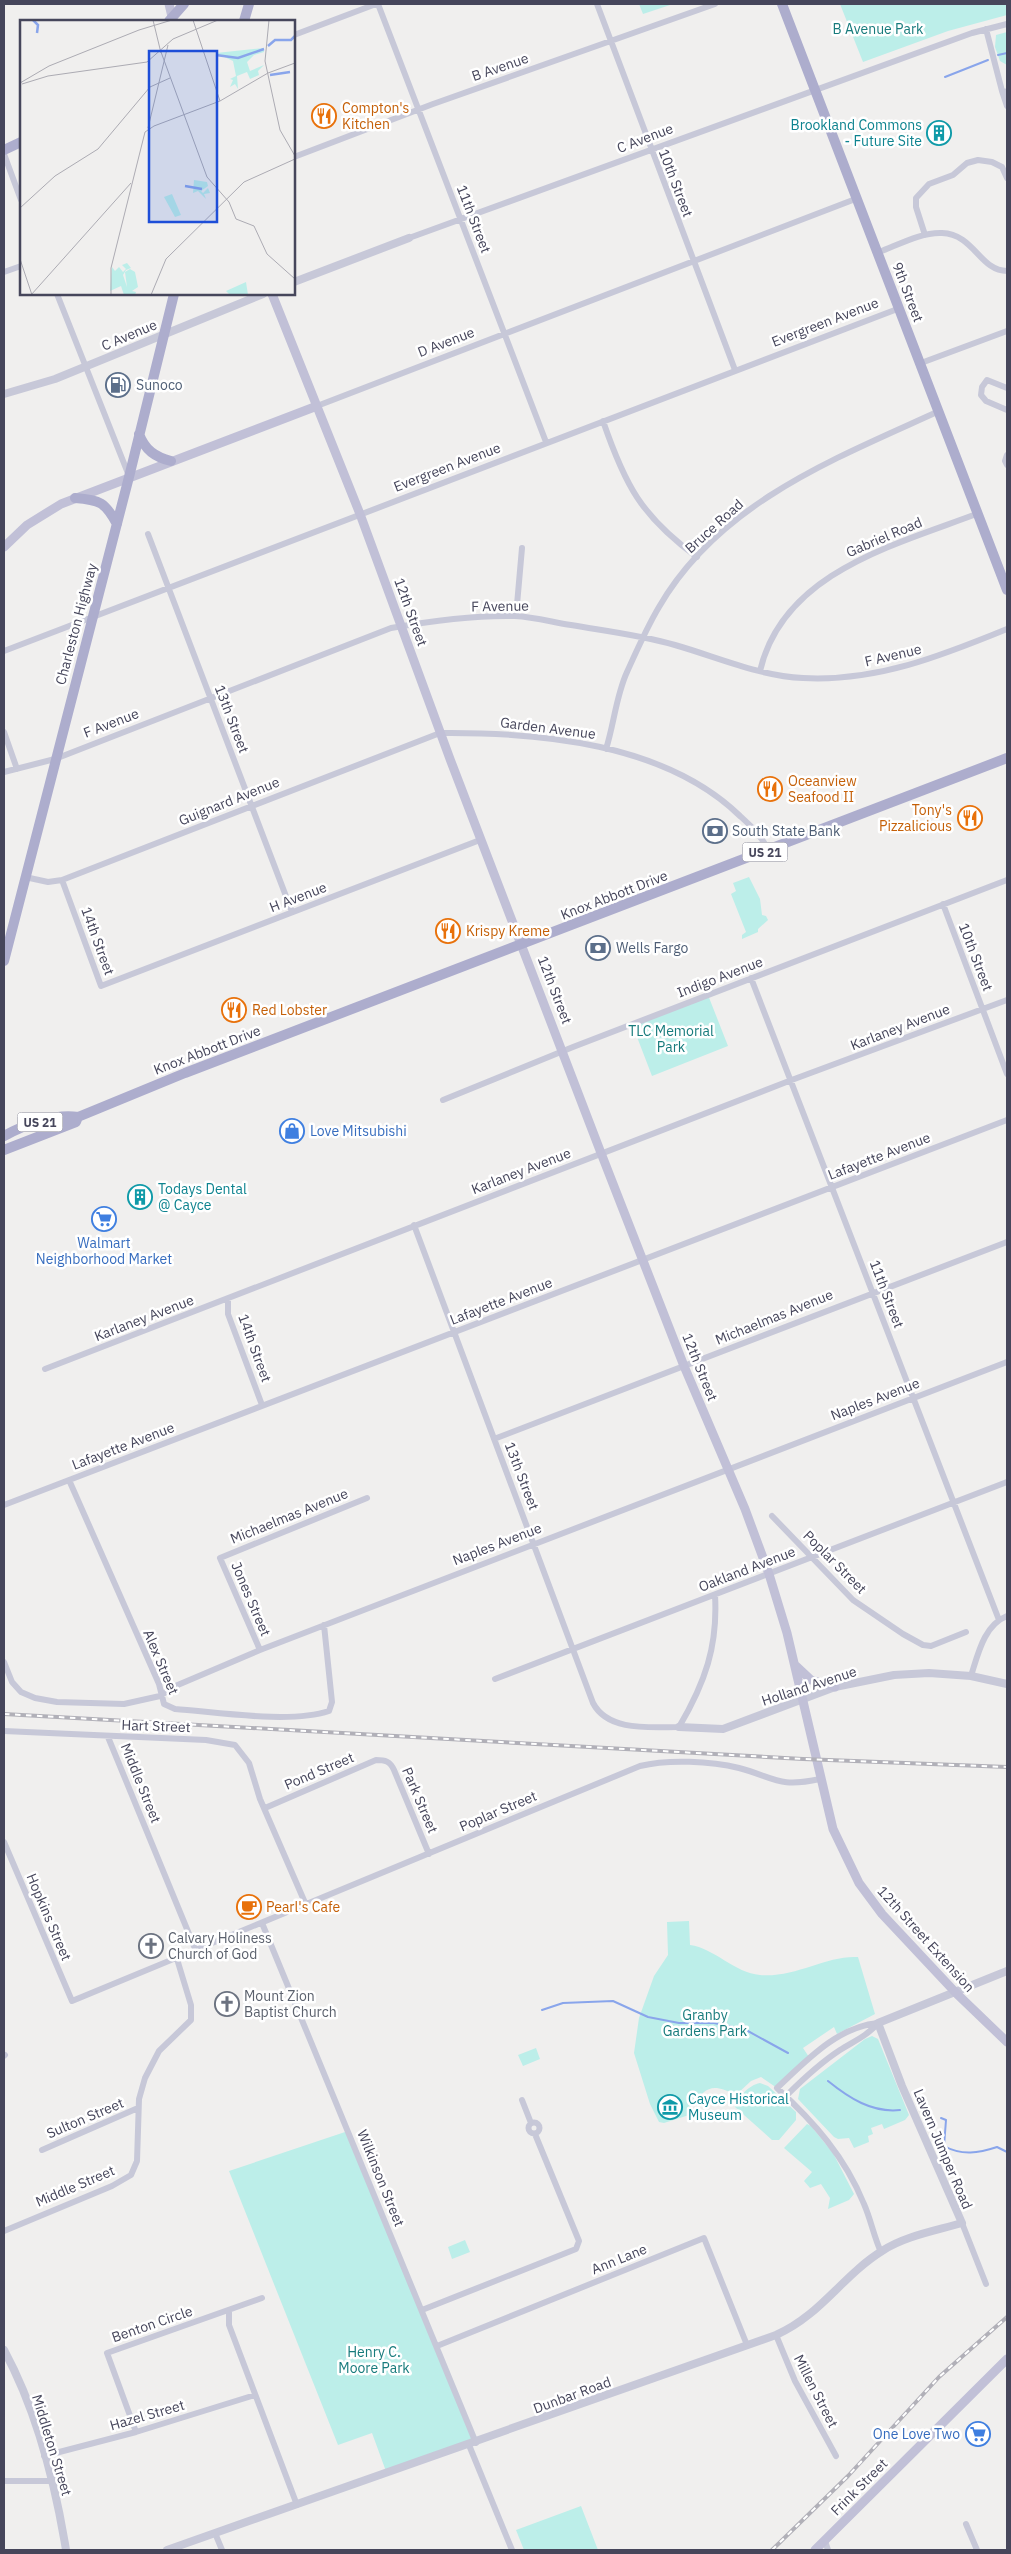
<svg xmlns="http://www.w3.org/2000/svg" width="1011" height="2554" font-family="'IBM Plex Sans',sans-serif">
  <rect width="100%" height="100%" fill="#f0efee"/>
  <path fill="#bceee9" d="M639 4H673L643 14Z
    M840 4H1007V15L948 31 863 62Z
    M1007 32V65L1000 61 995 47 996 35Z
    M749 877 760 899 762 915 766 916 768 920 758 929V932L742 939V935L746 932 731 894 736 891 733 883Z
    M708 995 728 1046 652 1076 632 1024Z
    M689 1921 690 1945C714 1948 735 1973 760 1975 795 1978 827 1955 858 1957L875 2014 837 2034 834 2027 803 2048 809 2057 777 2088 761 2077 751 2081 736 2095C712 2083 707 2086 690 2107L689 2115 664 2123 659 2122 650 2104 634 2053 639 2018 654 1976 668 1955 667 1922Z
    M872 2036 878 2039 909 2115 905 2120 884 2129 882 2124 871 2128 873 2134 868 2136 869 2142 854 2148 849 2138 838 2139 834 2137 798 2099 800 2089 865 2039Z
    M536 2048 540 2059 523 2066 518 2055Z
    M760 2083 768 2086 796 2112V2120L779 2140H772L735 2107C738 2097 749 2085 760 2083Z
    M807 2124 811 2126 833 2153 854 2194 849 2200 828 2209 830 2198 821 2184 810 2188 804 2181 812 2172 784 2148Z
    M348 2131 476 2443 387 2474 372 2433 338 2445 229 2171Z
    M465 2240 470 2252 452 2259 448 2247Z
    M581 2506 598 2550H524L516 2530Z"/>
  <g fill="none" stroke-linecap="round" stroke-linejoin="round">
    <path stroke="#89a5eb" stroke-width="2" d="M998 55 1007 53
      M945 77 988 60
      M542 2010 563 2003 613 2001 648 2017 679 2023H714L746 2030 788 2053
      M828 2081C849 2098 872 2113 900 2110
      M941 2118 946 2120 944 2146C962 2156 979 2153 997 2147L1007 2152"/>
    <path stroke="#c7c8d8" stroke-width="6" d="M378 4 546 442
      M597 4 735 370
      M986 29 1002 91 1007 92
      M294 35 376 4
      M1002 91 1007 106
      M4 154 21 200
      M294 157 433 104 715 4
      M925 235 916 207V198L929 184 953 175 967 163 978 160 992 162 1002 167 1007 178
      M409 238 972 33 1007 24
      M879 252C898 245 921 232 942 233 974 234 980 271 1007 271
      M4 272 21 266
      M57 294 129 476
      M921 363 1007 331
      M1007 388 987 380 982 387 981 395 986 401 1007 410
      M317 406 858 198
      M603 421C625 485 641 516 697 557
      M1007 455 1005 461 1007 465
      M148 534 292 912
      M516 616 522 548
      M4 651 900 308
      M760 671C783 572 895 545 979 513
      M4 732 17 769
      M606 749C614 724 616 696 627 672 637 650 647 627 659 607 719 503 834 459 937 412
      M4 772 55 759 391 628C430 621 475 615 515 616 534 617 552 622 571 625 606 631 641 635 675 645 717 657 759 676 803 678 876 682 941 656 1007 629
      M25 877 48 882 62 880 440 733C539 732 665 743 740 816 752 827 761 835 768 850
      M62 880 101 986 480 840
      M943 904 1007 1074
      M751 978 999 1620
      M443 1100 573 1047 1007 880
      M414 1225 593 1703C608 1732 651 1727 679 1727 705 1683 718 1646 715 1595
      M228 1299V1314L262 1405
      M45 1369 789 1081 1007 1000
      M494 1439 1007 1242
      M69 1480 159 1684 164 1704 175 1709C217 1712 290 1724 329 1711L332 1702 324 1625
      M4 1505 1007 1120
      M772 1516 853 1600 903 1634 923 1645 931 1646 966 1632
      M260 1650 220 1558 367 1498
      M4 1662 12 1682 21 1692 35 1698 57 1702 124 1704 160 1696 173 1687 260 1650 1007 1362
      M971 1676C978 1654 984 1625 1007 1616
      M495 1679 1007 1482
      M4 1731 206 1740 235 1745 249 1763 260 1799 306 1905
      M108 1737 196 1951
      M265 1808 376 1760C385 1760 390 1761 394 1770L429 1854
      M4 1842 72 2001 640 1766C668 1759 711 1761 739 1768 776 1778 778 1788 820 1779
      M262 1923 476 2443
      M878 2023C837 2027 806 2061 777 2088 814 2122 845 2157 864 2204 871 2220 874 2237 881 2252
      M4 2056 5 2055
      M786 2096C803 2079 820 2063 840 2050 854 2041 867 2036 878 2023
      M522 2100 531 2123
      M528.5 2128a5.5 5.5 0 1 1 11 0a5.5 5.5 0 1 1-11 0Z
      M42 2150 138 2108
      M962 2223 986 2284
      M4 2231 112 2186 131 2175 137 2161 139 2099 145 2078 159 2051 191 2020V2005L177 1959
      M229 2310V2325L297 2505
      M422 2310 576 2249 579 2241 535 2134
      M776 2335 795 2381 836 2456
      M437 2346 704 2238 747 2345
      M136 2432 107 2353 262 2298
      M469 2445 512 2550
      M44 2456 136 2432 255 2395
      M4 2481H52
      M966 2524 977 2550
      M215 2533 222 2550
      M825 2541 828 2550"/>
    <path stroke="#c7c8d8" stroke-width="8" d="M294 282 409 238
      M4 394 55 379 263 294
      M679 1727 723 1729 835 1687 894 1675 929 1673 971 1676 1007 1684
      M4 2350C37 2411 55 2482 66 2550
      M167 2550 776 2335C821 2315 842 2276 882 2251 905 2236 935 2231 962 2223L902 2086 878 2023 1007 1971"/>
    <path stroke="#c1c0d7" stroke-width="9" d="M169 4 173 21
      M272 294 360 514 450 759 601 1153 684 1366 745 1509 769 1574 787 1633 833 1829 859 1883 882 1914 956 1993 1007 2042
      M4 547 27 525 61 504 317 406
      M795 1665 811 1680 835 1687
      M815 2550 1007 2359"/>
    <path stroke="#adadcd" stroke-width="10" d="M782 4 1007 590
      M169 21 184 4
      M244 21 249 4
      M4 150 21 142
      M139 434C145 450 155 457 171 461
      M75 498C100 500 105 502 117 524
      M4 961 129 477 174 294
      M4 1136C24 1125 55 1113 78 1117
      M4 1150 76 1122 78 1117 185 1073 1007 758"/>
    <defs>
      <path id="rail" d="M4 1714 803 1759 1007 1767
        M772 2550 848 2476 939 2377 1007 2317"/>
    </defs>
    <use href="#rail" stroke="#b1b0b8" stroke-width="4"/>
    <use href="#rail" stroke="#fff" stroke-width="2" stroke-dasharray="5.5" stroke-linecap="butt"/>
  </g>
  <defs>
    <symbol id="restaurant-ring" viewBox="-11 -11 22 22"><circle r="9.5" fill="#fff" stroke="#e8710a" stroke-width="1.5"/><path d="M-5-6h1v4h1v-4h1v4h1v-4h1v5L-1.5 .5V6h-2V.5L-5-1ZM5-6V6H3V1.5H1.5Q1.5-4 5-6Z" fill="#e8710a"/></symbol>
    <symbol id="building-ring" viewBox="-11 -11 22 22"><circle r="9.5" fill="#fff" stroke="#0f9aa8" stroke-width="1.5"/><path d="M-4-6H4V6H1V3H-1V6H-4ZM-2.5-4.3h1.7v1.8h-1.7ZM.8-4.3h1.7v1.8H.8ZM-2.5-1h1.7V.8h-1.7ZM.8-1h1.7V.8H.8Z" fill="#0f9aa8"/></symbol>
    <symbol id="fuel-ring" viewBox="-11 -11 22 22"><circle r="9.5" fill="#fff" stroke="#5c6f8a" stroke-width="1.5"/><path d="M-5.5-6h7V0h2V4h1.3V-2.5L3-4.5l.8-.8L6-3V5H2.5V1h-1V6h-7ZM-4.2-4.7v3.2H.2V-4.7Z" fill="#5c6f8a"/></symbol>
    <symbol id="bank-ring" viewBox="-11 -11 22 22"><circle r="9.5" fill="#fff" stroke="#5c6f8a" stroke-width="1.5"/><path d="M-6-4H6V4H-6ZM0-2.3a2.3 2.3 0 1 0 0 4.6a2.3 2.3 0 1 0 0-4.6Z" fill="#5c6f8a"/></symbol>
    <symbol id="shop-ring" viewBox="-11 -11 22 22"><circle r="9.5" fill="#fff" stroke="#3f7fe0" stroke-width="1.5"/><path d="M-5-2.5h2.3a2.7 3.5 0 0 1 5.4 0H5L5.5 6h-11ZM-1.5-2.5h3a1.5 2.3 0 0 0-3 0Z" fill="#3f7fe0"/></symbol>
    <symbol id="supermarket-ring" viewBox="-11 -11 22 22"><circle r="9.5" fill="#fff" stroke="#3f7fe0" stroke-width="1.5"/><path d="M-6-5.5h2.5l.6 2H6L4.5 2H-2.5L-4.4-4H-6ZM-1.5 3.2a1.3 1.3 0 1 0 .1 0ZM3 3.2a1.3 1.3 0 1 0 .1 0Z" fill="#3f7fe0"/></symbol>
    <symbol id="cafe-ring" viewBox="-11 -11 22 22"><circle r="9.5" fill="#fff" stroke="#e8710a" stroke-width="1.5"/><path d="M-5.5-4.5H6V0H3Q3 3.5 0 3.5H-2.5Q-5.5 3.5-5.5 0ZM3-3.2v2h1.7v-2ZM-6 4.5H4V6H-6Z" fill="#e8710a"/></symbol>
    <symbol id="church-ring" viewBox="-11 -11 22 22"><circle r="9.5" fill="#fff" stroke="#6b7280" stroke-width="1.5"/><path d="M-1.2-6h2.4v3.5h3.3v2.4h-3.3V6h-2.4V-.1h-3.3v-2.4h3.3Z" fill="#6b7280"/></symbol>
    <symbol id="museum-ring" viewBox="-11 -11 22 22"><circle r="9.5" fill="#fff" stroke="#0f9aa8" stroke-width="1.5"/><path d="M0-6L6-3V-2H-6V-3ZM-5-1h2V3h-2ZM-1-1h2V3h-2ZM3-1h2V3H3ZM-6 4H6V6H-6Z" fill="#0f9aa8"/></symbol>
  </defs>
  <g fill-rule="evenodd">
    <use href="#restaurant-ring" x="310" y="102" width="28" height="28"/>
    <use href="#building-ring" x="925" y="119" width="28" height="28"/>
    <use href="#fuel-ring" x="104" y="371" width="28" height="28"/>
    <use href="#restaurant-ring" x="756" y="775" width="28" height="28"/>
    <use href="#restaurant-ring" x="956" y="804" width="28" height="28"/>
    <use href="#bank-ring" x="701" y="817" width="28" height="28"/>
    <use href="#restaurant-ring" x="434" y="917" width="28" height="28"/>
    <use href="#bank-ring" x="584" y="934" width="28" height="28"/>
    <use href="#restaurant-ring" x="220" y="996" width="28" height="28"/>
    <use href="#shop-ring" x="278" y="1117" width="28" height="28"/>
    <use href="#building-ring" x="126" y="1183" width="28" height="28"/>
    <use href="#supermarket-ring" x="90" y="1205" width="28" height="28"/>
    <use href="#cafe-ring" x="235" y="1893" width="28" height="28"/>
    <use href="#church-ring" x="137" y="1932" width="28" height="28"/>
    <use href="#church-ring" x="213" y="1990" width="28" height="28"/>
    <use href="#museum-ring" x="656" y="2093" width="28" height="28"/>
    <use href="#supermarket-ring" x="964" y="2420" width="28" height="28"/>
  </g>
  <g text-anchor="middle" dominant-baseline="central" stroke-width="5" stroke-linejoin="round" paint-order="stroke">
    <g fill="#fff" stroke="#7e7e8c" stroke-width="1">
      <rect x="742.5" y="842.5" width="45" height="19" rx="4"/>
      <rect x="17.5" y="1112.5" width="45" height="19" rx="4"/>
    </g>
    <g font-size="12" font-weight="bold" fill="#46465b">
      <text x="765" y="852">US 21</text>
      <text x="40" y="1122">US 21</text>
    </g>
    <g font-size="14" fill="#177b7c" stroke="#fff">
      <text x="878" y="29">B Avenue Park</text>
      <text x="671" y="1031">TLC Memorial<tspan x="671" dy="16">Park</tspan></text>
      <text x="705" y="2015">Granby<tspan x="705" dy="16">Gardens Park</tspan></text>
      <text x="374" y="2352">Henry C.<tspan x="374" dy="16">Moore Park</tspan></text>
    </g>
    <g font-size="14" fill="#46465b" stroke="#fff">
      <text transform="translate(500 67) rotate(-19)">B Avenue</text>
      <text transform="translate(645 138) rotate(-21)">C Avenue</text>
      <text transform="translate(676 183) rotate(69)">10th Street</text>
      <text transform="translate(474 219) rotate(69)">11th Street</text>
      <text transform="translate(908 292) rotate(69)">9th Street</text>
      <text transform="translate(825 322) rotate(-21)">Evergreen Avenue</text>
      <text transform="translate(129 335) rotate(-23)">C Avenue</text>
      <text transform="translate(446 342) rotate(-21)">D Avenue</text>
      <text transform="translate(447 467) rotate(-21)">Evergreen Avenue</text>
      <text transform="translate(714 526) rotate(-42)">Bruce Road</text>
      <text transform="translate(884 537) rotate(-23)">Gabriel Road</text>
      <text transform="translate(500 606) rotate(-1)">F Avenue</text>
      <text transform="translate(411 612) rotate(70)">12th Street</text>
      <text transform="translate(76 624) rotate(-75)">Charleston Highway</text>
      <text transform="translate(893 655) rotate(-13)">F Avenue</text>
      <text transform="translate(232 719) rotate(69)">13th Street</text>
      <text transform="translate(111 723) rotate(-21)">F Avenue</text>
      <text transform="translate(548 728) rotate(7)">Garden Avenue</text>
      <text transform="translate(229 801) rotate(-22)">Guignard Avenue</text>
      <text transform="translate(614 895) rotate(-21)">Knox Abbott Drive</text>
      <text transform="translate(298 897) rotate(-21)">H Avenue</text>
      <text transform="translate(98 941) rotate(70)">14th Street</text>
      <text transform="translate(976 957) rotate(69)">10th Street</text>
      <text transform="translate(720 977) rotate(-21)">Indigo Avenue</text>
      <text transform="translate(555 990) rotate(69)">12th Street</text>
      <text transform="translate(900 1027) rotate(-21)">Karlaney Avenue</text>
      <text transform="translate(207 1050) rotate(-21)">Knox Abbott Drive</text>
      <text transform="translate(879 1156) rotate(-21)">Lafayette Avenue</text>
      <text transform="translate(521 1171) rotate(-21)">Karlaney Avenue</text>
      <text transform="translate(887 1294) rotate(69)">11th Street</text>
      <text transform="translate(501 1301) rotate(-21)">Lafayette Avenue</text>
      <text transform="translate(774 1317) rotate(-22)">Michaelmas Avenue</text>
      <text transform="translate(144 1318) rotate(-21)">Karlaney Avenue</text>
      <text transform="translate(255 1348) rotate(70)">14th Street</text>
      <text transform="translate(700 1367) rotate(68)">12th Street</text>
      <text transform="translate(875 1399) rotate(-21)">Naples Avenue</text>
      <text transform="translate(123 1446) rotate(-21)">Lafayette Avenue</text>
      <text transform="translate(522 1476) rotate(69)">13th Street</text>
      <text transform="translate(289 1516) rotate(-22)">Michaelmas Avenue</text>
      <text transform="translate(497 1544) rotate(-21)">Naples Avenue</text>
      <text transform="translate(835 1562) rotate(45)">Poplar Street</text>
      <text transform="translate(747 1569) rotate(-21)">Oakland Avenue</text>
      <text transform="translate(251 1599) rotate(67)">Jones Street</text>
      <text transform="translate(161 1662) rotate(67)">Alex Street</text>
      <text transform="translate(809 1686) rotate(-18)">Holland Avenue</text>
      <text transform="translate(156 1726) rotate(2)">Hart Street</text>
      <text transform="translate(319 1771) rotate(-23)">Pond Street</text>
      <text transform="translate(141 1783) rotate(68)">Middle Street</text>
      <text transform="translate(420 1800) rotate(67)">Park Street</text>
      <text transform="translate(498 1811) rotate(-23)">Poplar Street</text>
      <text transform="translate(49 1917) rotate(67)">Hopkins Street</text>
      <text transform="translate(926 1939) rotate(48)">12th Street Extension</text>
      <text transform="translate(85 2118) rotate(-23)">Sulton Street</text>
      <text transform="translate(943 2149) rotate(67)">Lavern Jumper Road</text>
      <text transform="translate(381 2178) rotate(68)">Wilkinson Street</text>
      <text transform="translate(75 2186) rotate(-23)">Middle Street</text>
      <text transform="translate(619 2259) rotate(-22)">Ann Lane</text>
      <text transform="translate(152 2324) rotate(-19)">Benton Circle</text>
      <text transform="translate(816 2391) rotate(63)">Millen Street</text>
      <text transform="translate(572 2395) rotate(-20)">Dunbar Road</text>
      <text transform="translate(147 2415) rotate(-16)">Hazel Street</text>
      <text transform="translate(52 2445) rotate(73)">Middleton Street</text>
      <text transform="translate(859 2487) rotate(-45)">Frink Street</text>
    </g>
    <g font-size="14" fill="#c56008" stroke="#fff" text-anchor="start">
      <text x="342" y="108">Compton's<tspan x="342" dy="16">Kitchen</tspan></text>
      <text x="788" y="781">Oceanview<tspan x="788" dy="16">Seafood II</tspan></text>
      <text x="952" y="810" text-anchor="end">Tony's<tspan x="952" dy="16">Pizzalicious</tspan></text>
      <text x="466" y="931">Krispy Kreme</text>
      <text x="252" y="1010">Red Lobster</text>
      <text x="266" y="1907">Pearl's Cafe</text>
    </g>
    <g font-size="14" fill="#0d838f" stroke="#fff" text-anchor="start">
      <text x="922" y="125" text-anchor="end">Brookland Commons<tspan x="922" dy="16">- Future Site</tspan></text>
      <text x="158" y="1189">Todays Dental<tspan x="158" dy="16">@ Cayce</tspan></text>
      <text x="688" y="2099">Cayce Historical<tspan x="688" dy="16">Museum</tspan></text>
    </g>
    <g font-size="14" fill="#4e5e75" stroke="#fff" text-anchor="start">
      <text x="136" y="385">Sunoco</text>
      <text x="732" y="831">South State Bank</text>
      <text x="616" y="948">Wells Fargo</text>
    </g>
    <g font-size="14" fill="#366cbe" stroke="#fff" text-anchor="start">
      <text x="310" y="1131">Love Mitsubishi</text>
      <text x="104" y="1243" text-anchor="middle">Walmart<tspan x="104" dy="16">Neighborhood Market</tspan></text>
      <text x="960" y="2434" text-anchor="end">One Love Two</text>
    </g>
    <g font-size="14" fill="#5b616d" stroke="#fff" text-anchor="start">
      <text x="168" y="1938">Calvary Holiness<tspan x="168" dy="16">Church of God</tspan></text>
      <text x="244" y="1996">Mount Zion<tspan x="244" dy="16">Baptist Church</tspan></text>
    </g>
  </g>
  <g transform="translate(20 20)">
    <rect width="275" height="275" fill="#f0efee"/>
    <path d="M244 28V32L234 35 227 42 230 51 244 45 238 51 239 55 230 59 227 52 217 56 218 69 215 64 210 67 213 60 210 59 216 56 213 41 196 33ZM174 160 187 162 188 166 181 171 183 173 188 168 190 173 184 174 186 179 178 171 173 173ZM152 174 161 195 155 197 144 177ZM107 243 111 248 106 250 103 255 107 267 105 252 110 249 115 252 118 267 112 271 116 272 115 275H104L101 266 90 271 92 247 95 251 99 247 103 252 106 249 102 245ZM226 262 228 275H210L206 271Z" fill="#bceee9"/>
    <path fill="none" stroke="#89a5eb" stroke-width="2.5" d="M13 0 18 5 17 13M248 26 255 20H271L275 16M196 35 218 38 244 29M250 55 270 52M165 166 182 169"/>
    <path fill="none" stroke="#acabb3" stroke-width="1" d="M133 0 141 33M173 0 200 81M249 0 245 41 260 110 275 136M141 32 187 157 209 182 216 199 234 206 247 234 275 259M0 63 29 46 119 10 152 0M2 64 28 56 127 42 153 19 198 0M134 106 200 81 248 53 275 43M128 108 148 25M0 188 35 156 78 129 130 67 150 58M0 239 12 275M11 275 111 163M91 275V248L125 112 134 106M131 275 146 239 224 162 275 139"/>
    <path fill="#1d4ed8" fill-opacity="0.15" stroke="#1d4ed8" stroke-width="2.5" d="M129 31H197V202H129Z"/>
    <rect width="275" height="275" fill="none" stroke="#46465b" stroke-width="2.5"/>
  </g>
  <rect width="1011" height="2554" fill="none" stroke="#46465b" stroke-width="10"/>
</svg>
